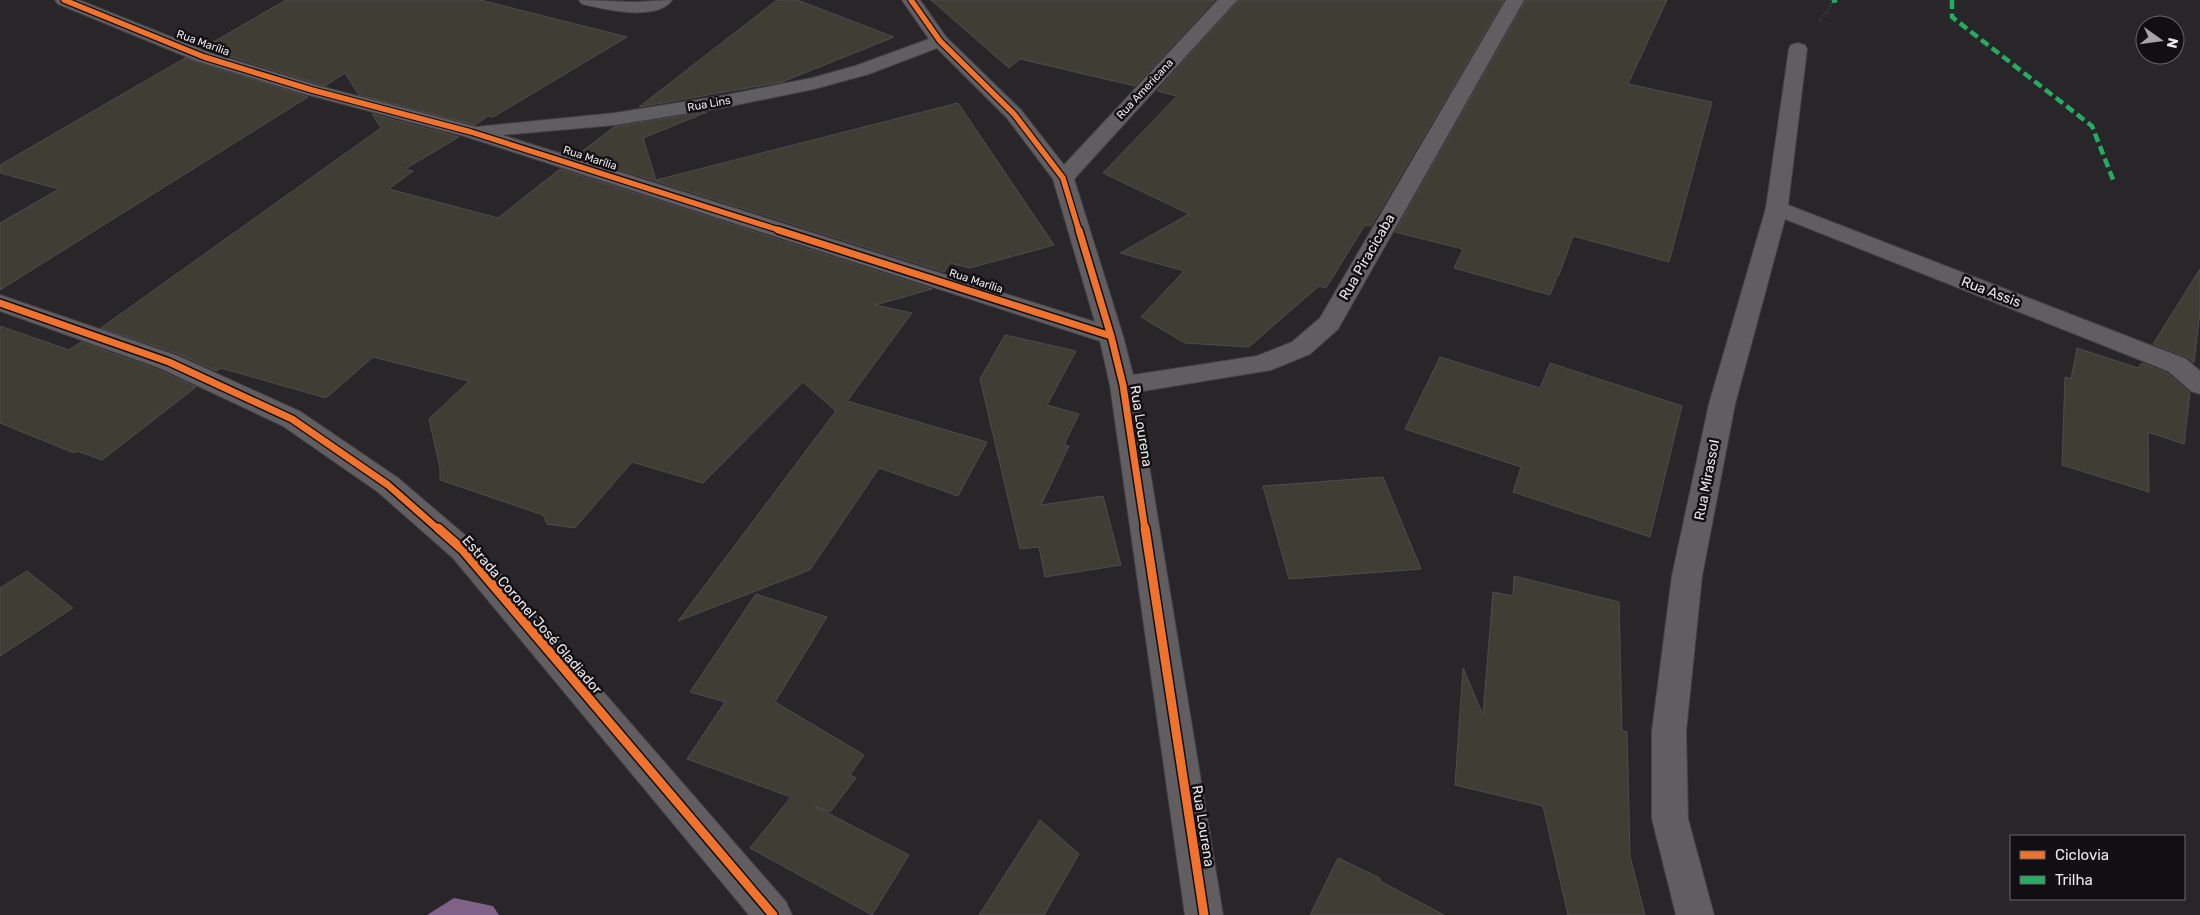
<svg xmlns="http://www.w3.org/2000/svg" width="2200" height="915" font-family="Rubik,sans-serif">
  <rect width="100%" height="100%" fill="#29262a"/>
  <path fill="#806188" d="M454 898 493 906 499 915H427Z"/>
  <path fill="#403d34" stroke="#4e4c4d" d="M286 0H480L627 37 493 117 488 116 475 125 359 95 345 73 325 86 203 48Z
    M777 0H797L894 37 782 82 639 107Z
    M931 0H1215L1135 86 1020 59 1009 68Z
    M1239 0H1504L1371 226 1365 225 1326 288 1319 286 1249 347 1185 343 1141 317 1184 271 1120 253 1189 214 1103 173 1177 96 1157 91Z
    M1526 0H1667L1628 84 1712 102 1669 262 1573 236 1559 275H1558L1550 295 1454 268 1463 249 1395 232Z
    M185 58 308 97 0 290V223L59 189 0 173V165Z
    M958 103 1054 245 970 268 950 263 944 272 576 156 614 127 707 112 643 138 656 180Z
    M372 114 459 137 405 169 413 171 389 189 498 218 560 169 932 289 875 305 912 313 847 401 987 442 958 496 879 468 810 570 678 621 836 411 803 382 703 483 632 462 575 528 547 524 543 515 440 480V468L429 419 469 381 373 357 326 398 221 368 216 371 179 354 101 328 381 128Z
    M2200 269V312L2194 363 2187 357 2153 344Z
    M0 326 69 350 81 342 159 370 196 387 102 460 77 451 74 453 0 423Z
    M1005 335 1076 351 1047 405 1079 414 1064 445 1069 446 1041 505 1103 496 1121 565 1045 577 1039 547 1020 549 980 379Z
    M2077 348 2138 368 2142 363 2167 373 2190 393 2184 444 2148 432 2149 492 2062 465 2065 377 2071 379Z
    M1440 357 1540 388 1550 363 1682 406 1650 537 1513 492 1521 467 1405 429Z
    M1383 477 1421 569 1289 579 1263 486Z
    M27 571 73 608 0 656V588Z
    M1514 576 1619 602 1622 731 1627 732 1630 856 1645 915H1568L1543 806 1455 785 1463 668 1483 715 1493 592 1513 596Z
    M756 594 827 617 775 702 864 755 850 775 856 778 830 812 814 806 909 855 872 915 750 848 791 797 687 759 725 702 690 692Z
    M1040 820 1079 854 1044 915H979Z
    M1338 858 1380 878V881L1444 915H1310Z"/>
  <g fill="none" stroke-linecap="round" stroke-linejoin="round">
    <defs>
      <path id="minor" d="M55 0H79L211 53 319 86 476 127 615 113 726 95 812 78 855 66 929 39 902 0H920L946 37 1021 110 1064 165 1218 0H1237L1074 179 1123 336 1133 375 1257 356 1292 342 1320 318 1506 0H1524L1338 329 1310 354 1271 370 1137 392 1223 915H1185L1110 385 1100 341 464 136 305 94 197 61 58 4ZM937 48 1007 118 1053 179 1095 322 502 135 615 125 726 107 814 89 869 74Z
        M579 0 635 2 672 0C657 22 603 9 582 4Z
        M1798 43 1805 45 1807 49 1788 205 2186 359 2200 371V394L2191 391 2168 371 1785 219 1735 404 1702 576 1686 731 1688 819 1714 915H1676L1652 819V731L1672 576 1709 404 1766 208 1789 49 1791 45Z
        M0 295 178 356 301 412 398 478 473 542 786 902 792 915H749L453 558 378 492 283 426 160 368 0 311Z"/>
    </defs>
    <use href="#minor" stroke="#454346" stroke-width="2"/>
    <path stroke="#5f5d60" stroke-width="2.5" stroke-dasharray="0.5 2.5" stroke-linecap="butt" d="M1820 21 1830 8 1832 0"/>
    <use href="#minor" fill="#605e61" fill-rule="evenodd"/>
    <path stroke="#26ab63" stroke-width="4.5" stroke-dasharray="9 4.5" stroke-linecap="butt" d="M1952 0V17L2092 126 2114 182
      M1832 1 1837 0"/>
    <defs>
      <path id="cycleway-far2" d="M64 0 204 57 312 90 471 132 782 231
        M911 0 940 41 1014 114 1063 178 1079 231"/>
      <path id="cycleway-far1" d="M778 230 1111 336
        M1079 230 1111 336 1123 385 1145 530
        M0 303 169 362 292 419 388 485 439 530"/>
      <path id="cycleway" d="M438 528 463 550 773 915
        M1145 528 1204 915"/>
    </defs>
    <use href="#cycleway-far2" stroke="#110f11" stroke-width="8"/>
    <use href="#cycleway-far1" stroke="#110f11" stroke-width="10"/>
    <use href="#cycleway" stroke="#110f11" stroke-width="12"/>
    <use href="#cycleway-far2" stroke="#ef722f" stroke-width="5.5"/>
    <use href="#cycleway-far1" stroke="#ef722f" stroke-width="7"/>
    <use href="#cycleway" stroke="#ef722f" stroke-width="9"/>
  </g>
  <g text-anchor="middle" dominant-baseline="central" stroke-width="5" stroke-linejoin="round" paint-order="stroke">
    <g font-size="11" fill="#ebe8ec" stroke="#110f11">
      <text transform="translate(203 43) rotate(20)">Rua Marília</text>
      <text transform="translate(1145 89) rotate(-47)">Rua Americana</text>
      <text transform="translate(709 104) rotate(-10)">Rua Lins</text>
      <text transform="translate(590 158) rotate(18)">Rua Marília</text>
      <text transform="translate(976 281) rotate(18)">Rua Marília</text>
    </g>
    <g font-size="14" fill="#ebe8ec" stroke="#110f11">
      <text transform="translate(1367 257) rotate(-60)">Rua Piracicaba</text>
      <text transform="translate(1991 292) rotate(21)">Rua Assis</text>
      <text transform="translate(1141 426) rotate(81)">Rua Lourena</text>
      <text transform="translate(1707 480) rotate(-79)">Rua Mirassol</text>
      <text transform="translate(532 615) rotate(49)">Estrada Coronel José Gladiador</text>
      <text transform="translate(1203 826) rotate(81)">Rua Lourena</text>
    </g>
  </g>
  <rect x="2010" y="835" width="175" height="65" fill="#110f11" stroke="#686669"/>
  <rect x="2020" y="851" width="25" height="8" fill="#ef722f" stroke="#686669"/>
  <text x="2055" y="860" font-size="15" fill="#ebe8ec">Ciclovia</text>
  <rect x="2020" y="876" width="25" height="8" fill="#26ab63" stroke="#686669"/>
  <text x="2055" y="885" font-size="15" fill="#ebe8ec">Trilha</text>
  <g transform="translate(2160 40) rotate(104)"><circle r="24" fill="#110f11" stroke="#686669"/>
  <path d="M0-4L9 19L0 12L-9 19Z" fill="#a7a4a8"/>
  <text y="-8" font-size="14" font-weight="bold" text-anchor="middle" fill="#ebe8ec">N</text>
  </g>
</svg>
